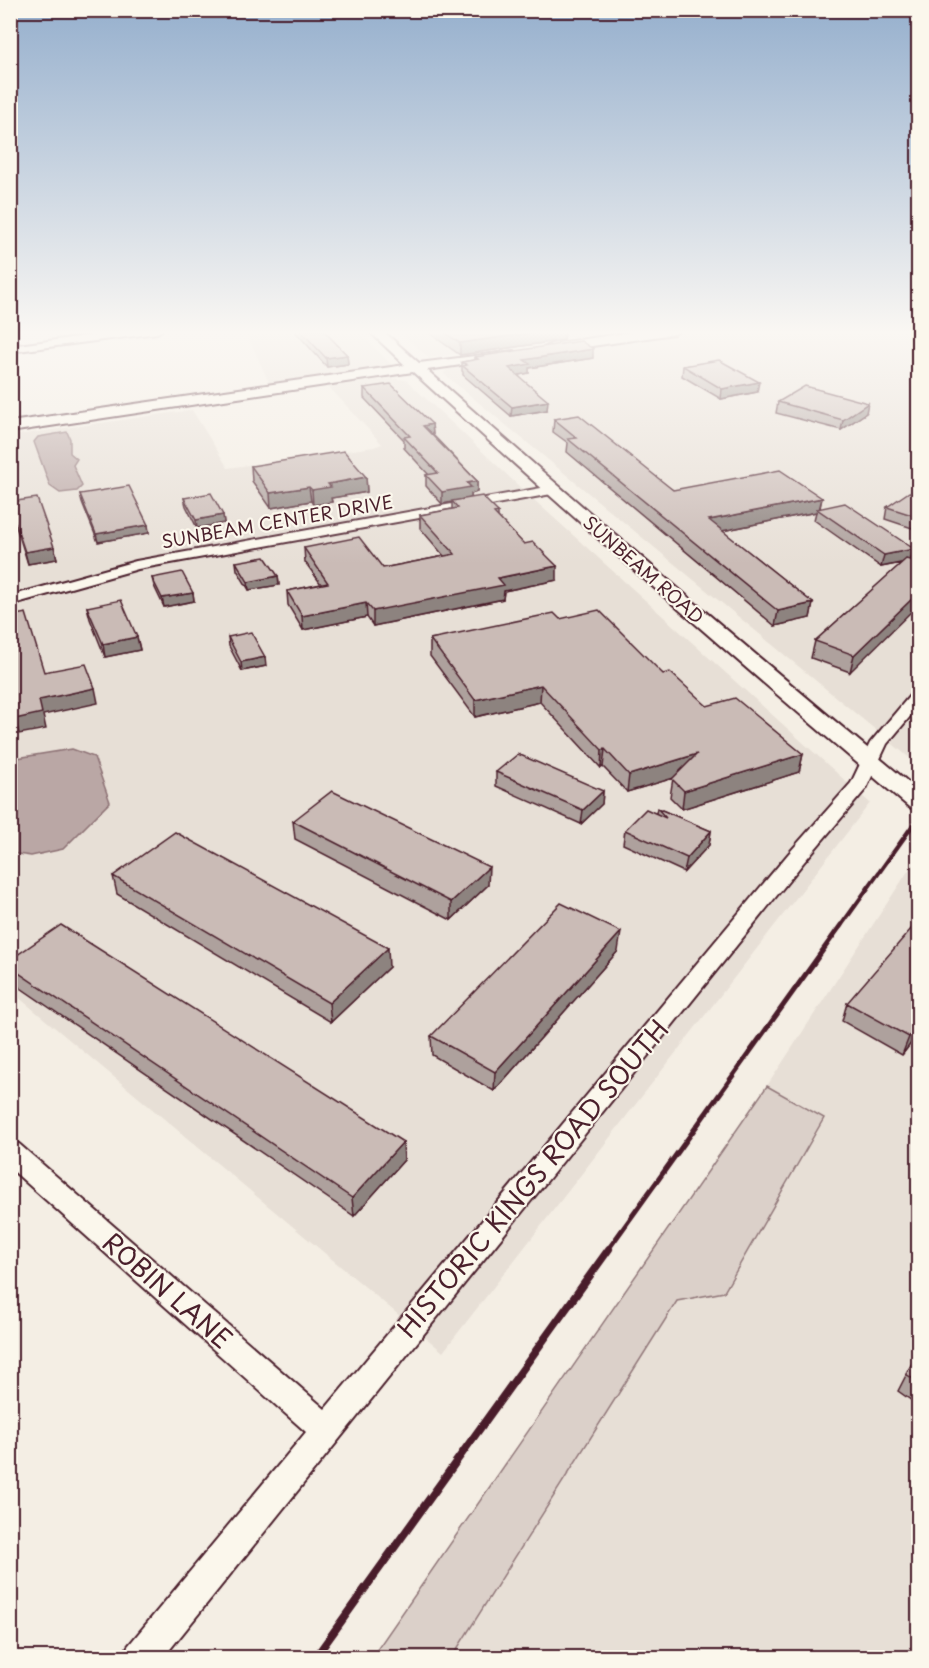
<svg xmlns="http://www.w3.org/2000/svg" width="929" height="1668" font-family="'Playpen Sans',sans-serif">
  <rect width="100%" height="100%" fill="#f4eee4"/>
  <filter id="ink" filterUnits="userSpaceOnUse"><feTurbulence type="fractalNoise" baseFrequency=".0167" numOctaves="2"/><feDisplacementMap in="SourceGraphic" scale="12" xChannelSelector="R" yChannelSelector="G"/><feConvolveMatrix kernelMatrix="1 2 1 2 8 2 1 2 1" color-interpolation-filters="sRGB"/></filter>
  <g filter="url(#ink)">
    <path fill="#e7dfd6" d="M268 330H357L392 365 383 369 270 385 247 334Z
      M397 330H615L429 358Z
      M706 330H918L917 764 444 374 447 368Z
      M392 378 406 380 523 490 870 803 443 1352 11 991 10 436 192 410 228 468 374 447 382 444 328 386Z
      M918 856V1657L452 1658 677 1301 824 1118 767 1086Z"/>
    <path fill="#dbd0c9" stroke="#92787a" stroke-width="1.5" d="M767 1086 824 1118 724 1292 677 1301 452 1657H372Z"/>
    <path fill="#baa7a5" stroke="#8d7174" stroke-width="1.5" d="M67 432 70 439V453L77 459 73 465 82 486 77 491 60 493 50 486 34 442 38 437Z
      M72 749 94 757 110 802 63 849 31 856 11 853V759Z"/>
    <g fill="none" stroke-linecap="round" stroke-linejoin="round">
      <defs>
        <path id="minor" d="M132 330H162L157 333 10 352V346Z
          M552 486 557 487 558 490 557 493 138 569 10 605V596L136 561Z
          M918 692V707L887 744 866 789 803 863 163 1658H123L128 1646 306 1432 10 1168V1141L19 1144 325 1409 789 853 851 783 870 743 912 693Z"/>
        <path id="tertiary" d="M368 330H382L419 363 514 351 516 354 509 358 427 370C588 513 752 653 918 790V810L909 807C741 665 576 521 413 372L10 432V422L405 365Z
          M646 330H680L674 334 551 352 544 348 551 344Z"/>
      </defs>
      <use href="#minor" stroke="#4a1f2b" stroke-width="4"/>
      <use href="#tertiary" stroke="#4a1f2b" stroke-width="4"/>
      <use href="#minor" fill="#fbf7ec" fill-rule="evenodd"/>
      <use href="#tertiary" fill="#fbf7ec" fill-rule="evenodd"/>
      <path stroke="#4a1f2b" stroke-width="4.5" d="M840 927 918 818"/>
      <path stroke="#4a1f2b" stroke-width="5" d="M607 1251 841 925"/>
      <path stroke="#4a1f2b" stroke-width="8" d="M315 1658 609 1249"/>
    </g>
    <path fill="#aea19d" stroke="#4a1f2b" stroke-width="1.5" d="M294 330H323L347 355 348 364 327 367Z
      M425 330H576L565 332 564 340 460 355Z
      M475 357 593 358 529 368V373L518 375 547 410 511 416 463 375V372L462 371V362L475 360Z
      M683 366 757 392 721 399 682 376Z
      M364 388 432 424 433 435 477 481V492L471 494V497L498 512V517L557 580 504 591 503 599 373 626 367 617 303 630 288 605 287 591 321 584 305 562 304 548 383 568 444 556 420 528V515L452 509V502L442 504 426 486V475H429L404 448V440L364 398Z
      M778 402 866 413 841 430 776 413Z
      M554 419 673 490 822 498 820 508 914 549 911 560 850 672 811 658 815 641 902 563 881 567 814 520 816 512 722 531 813 603 810 618 775 626 567 452 568 443 553 432Z
      M251 466 366 477 367 492 331 498 332 502 313 505 311 501 271 508 252 481Z
      M80 494 148 525 149 533 98 542 82 502Z
      M918 495V530L885 519 887 507Z
      M184 498 223 515 224 523 197 528 186 506Z
      M10 508 54 547 57 559 28 564Z
      M236 562 278 576 279 585 249 590 237 570Z
      M152 578 193 593 194 601 164 607 154 586Z
      M87 607 137 637 140 650 105 657 90 619Z
      M560 619 663 674 707 706 803 754 799 772 682 809 670 797 673 778 627 792 603 767 601 768 540 702 475 717 430 656V639Z
      M228 637 266 666 242 671 229 646Z
      M496 772 603 791 602 804 581 824 496 786Z
      M657 808 711 831 709 845 684 872 623 844 625 830 656 813Z
      M293 821 488 885 451 920 295 839Z
      M113 876 389 967 331 1022 117 894Z
      M618 951 494 1091 432 1055 431 1036Z
      M10 960 403 1142 404 1160 354 1216 12 982 10 977Z
      M847 1003 918 1034 902 1055 842 1021Z
      M918 1352V1405L898 1391Z"/>
    <path fill="#8d837f" stroke="#4a1f2b" stroke-width="1.5" d="M551 330H576L565 332 564 340 460 355V343Z
      M593 349V358L529 368V373L509 377V368L524 360Z
      M347 355 348 364 327 367 326 358Z
      M759 382 757 392 721 399 722 389Z
      M548 401 547 410 511 416 512 407Z
      M868 403 866 413 841 430 843 420Z
      M432 424 433 435 423 426Z
      M10 463H14L16 471H10Z
      M366 477 367 492 331 498 332 502 313 505 312 490 328 484Z
      M477 481V492L471 494V498L442 504V492L467 483Z
      M309 487 311 501 271 508 270 493Z
      M822 498 819 510 817 509 816 512 707 534 709 520Z
      M223 515 224 523 197 528 196 520Z
      M148 525 149 533 98 542 96 534Z
      M54 547 57 559 28 564 25 552Z
      M914 549 910 561 881 567 884 555Z
      M557 566V580L504 591 503 599 373 626V611L498 578Z
      M278 576 279 585 249 590 248 582Z
      M193 593 194 601 164 607 162 598Z
      M918 593V605L850 672 854 655Z
      M366 603 367 617 303 630 302 616Z
      M813 603 810 618 775 626 778 611Z
      M137 637 140 650 105 657 103 644Z
      M265 657 266 666 242 671 241 662Z
      M541 685 540 702 475 717V700Z
      M95 688 98 703 43 715 46 729 19 734 16 721 13 722 10 712V706Z
      M605 749 603 767 601 768 602 750Z
      M697 754 694 772 627 792 629 775Z
      M803 754 799 772 682 809 684 791Z
      M603 791 602 804 581 824 583 810Z
      M711 831 709 845 684 872 687 858Z
      M489 867 488 885 451 920V902Z
      M621 932 618 951 494 1091 495 1072Z
      M388 948 389 967 331 1022 329 1003Z
      M918 1024V1034L902 1055 909 1037Z
      M403 1142 404 1160 354 1216 352 1198Z"/>
    <path fill="#cabbb6" stroke="#4a1f2b" stroke-width="1.5" d="M300 330H323L347 355 326 358Z
      M441 330H551L460 343Z
      M581 341 593 349 524 360 530 364 509 368 548 401 512 407 463 366 467 365 462 362 478 359 475 357Z
      M719 360 759 382 722 389 683 366Z
      M391 384 432 424 423 426 477 481 467 483 471 487 442 492 426 475 438 473 404 437 410 436 364 388Z
      M805 386 868 403 843 420 778 402Z
      M579 415 673 490 780 470 822 498 709 520 813 603 778 611 568 439 577 438 554 419Z
      M344 451 366 477 328 484 331 487 312 490 309 487 270 493 251 466Z
      M10 453 14 463H10Z
      M129 486 148 525 96 534 80 494Z
      M909 492 918 495V517L887 507Z
      M211 493 223 515 196 520 184 498Z
      M482 496 498 512 494 513 524 544 533 542 557 566 498 578 504 585 373 611 366 603 302 616 287 591 328 583 304 548 359 537 383 568 455 554 420 515 458 508 452 501Z
      M37 498 54 547 25 552 10 507V502Z
      M845 503 914 549 884 555 817 509Z
      M265 557 278 576 248 582 236 562Z
      M906 559 918 562V593L854 655 815 641Z
      M182 572 193 593 162 598 152 578Z
      M121 600 137 637 103 644 87 607Z
      M599 610 663 674 670 672 707 706 735 698 803 754 684 791 672 779 697 754 629 775 605 749 602 750 541 685 475 700 430 639 554 613 560 619Z
      M26 613 44 672 86 664 95 688 39 700 42 713 15 719 12 706H10V616Z
      M251 632 265 657 241 662 228 637Z
      M518 754 603 791 583 810 496 772Z
      M332 791 489 867 451 902 293 821Z
      M657 808 711 831 687 858 625 830 646 809 666 818Z
      M175 832 388 948 329 1003 113 876Z
      M561 903 621 932 495 1072 431 1036Z
      M918 921V1024L909 1037 847 1003Z
      M61 925 403 1142 352 1198 10 967V960Z
      M918 1352V1382L906 1374Z"/>
  </g>
  <linearGradient id="sky" x2="0" y2="1"><stop stop-color="#95afcd"/><stop offset="0.59" stop-color="#faf7f3"/><stop offset="1" stop-color="#faf7f3" stop-opacity="0"/></linearGradient>
  <rect width="929" height="564" fill="url(#sky)"/>
  <g text-anchor="middle" dominant-baseline="central" stroke-width="4.5" stroke-linejoin="round" paint-order="stroke">
    <g font-size="18" fill="#4a1f2b" stroke="#fbf7ec">
      <text transform="translate(277 521) rotate(-10)">SUNBEAM CENTER DRIVE</text>
      <text transform="translate(644 569) rotate(41)">SUNBEAM ROAD</text>
    </g>
    <g font-size="26" fill="#4a1f2b" stroke="#fbf7ec">
      <text transform="translate(532 1178) rotate(-50)">HISTORIC KINGS ROAD SOUTH</text>
      <text transform="translate(168 1290) rotate(41)">ROBIN LANE</text>
    </g>
  </g>
  <rect width="929" height="1668" fill="none" stroke="#fbf7ec" stroke-width="36"/>
  <rect x="18" y="18" width="893" height="1632" fill="none" stroke="#4a1f2b" stroke-width="2" filter="url(#ink)"/>
</svg>
